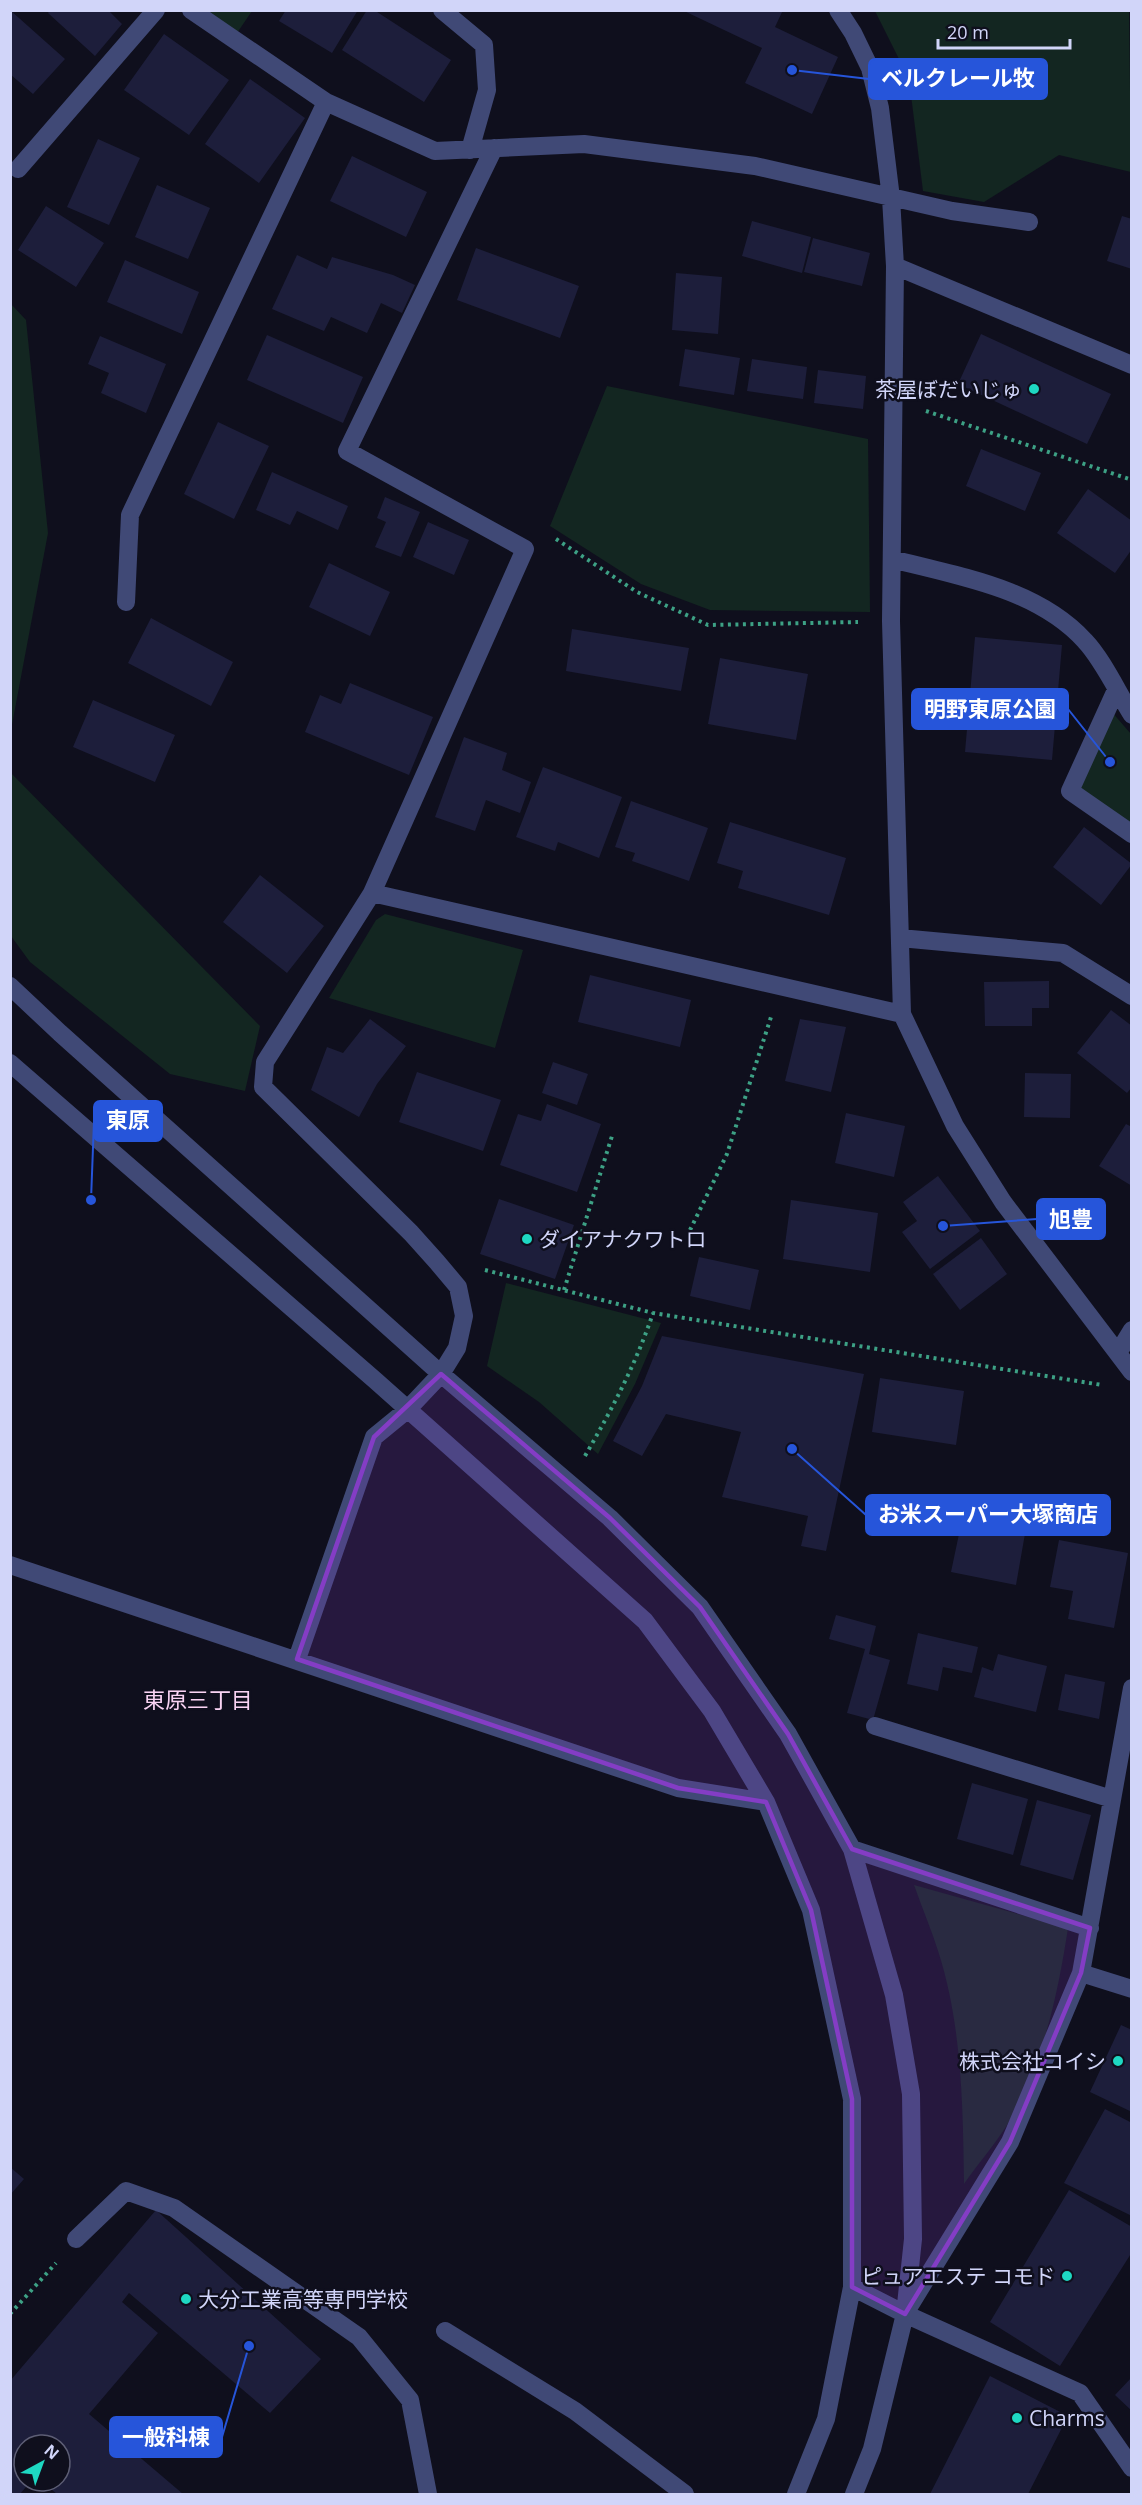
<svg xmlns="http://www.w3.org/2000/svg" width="1142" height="2505" font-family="'Open Sans','Noto Sans JP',sans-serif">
  <rect width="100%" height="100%" fill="#0f0f1d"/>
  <path fill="#132621" d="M205 11H252L237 33Z
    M875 11H1129L1131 172 1059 155 984 202 923 191 909 79Z
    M11 304 26 320 48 533 11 730Z
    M607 386 868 439 870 612 710 610 641 584 550 526Z
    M1111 711 1131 734V830L1075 790Z
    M11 773 260 1026 245 1091 170 1074 30 962 11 936Z
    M385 914 523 950 495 1048 329 998 376 920Z
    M506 1283 661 1323 635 1384 598 1454 539 1402 487 1366Z
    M914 1885 1068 1928C1058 1994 1044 2058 1012 2117 999 2140 979 2162 964 2184 963 2108 962 2027 939 1954 932 1931 922 1908 914 1885Z"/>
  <path fill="#1d1e3b" d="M10 10 65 59 33 94 10 74Z
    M50 10H108L122 24 95 56 48 13Z
    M286 10H358L332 53 279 21Z
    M367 10H374L451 60 424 102 342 50Z
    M682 10H783L775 27 838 57 812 114 745 83 762 48Z
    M164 34 229 80 189 135 124 90Z
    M250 79 305 118 259 183 205 144Z
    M98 139 140 158 109 225 67 207Z
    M352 156 427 192 406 237 330 201Z
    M157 185 210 208 188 259 135 237Z
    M46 206 104 243 76 287 18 250Z
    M1122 216 1132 219V269L1107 261Z
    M752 221 811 237 802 273 742 256Z
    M813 238 870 253 862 286 804 272Z
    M476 248 579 286 560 338 457 300Z
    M297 255 327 269 332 257 393 275 415 285 402 313 381 303 367 333 331 317 324 331 272 309Z
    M125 260 199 292 182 334 107 302Z
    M676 273 722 277 718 334 672 330Z
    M981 334 1111 394 1087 444 958 384Z
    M267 335 363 377 343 423 247 380Z
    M100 336 166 364 146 413 101 393 109 373 88 364Z
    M685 349 740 358 734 395 679 386Z
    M752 359 807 367 803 399 747 391Z
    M818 370 866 376 863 409 814 403Z
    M218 422 269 446 234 519 184 494Z
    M981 449 1041 473 1025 511 966 486Z
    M272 472 348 506 338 530 297 511 290 525 256 510Z
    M1088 489 1132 521V549L1115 573 1057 533Z
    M385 497 420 512 401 557 375 547 386 522 377 518Z
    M428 522 469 540 454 575 413 557Z
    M329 563 390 592 370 636 309 607Z
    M151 618 233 662 211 706 128 663Z
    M572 629 689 648 681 691 566 671Z
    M975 637 1062 645 1052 760 965 752Z
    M720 658 808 674 796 740 708 724Z
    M350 683 433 717 409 775 305 732 320 695 341 704Z
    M93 700 175 735 155 782 73 747Z
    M464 737 507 753 502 770 531 782 520 813 486 800 475 831 435 817Z
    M543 767 622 797 599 858 558 842 555 851 516 837Z
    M631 801 708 828 689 881 632 861 635 853 615 847Z
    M730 822 846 858 829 915 738 888 743 871 717 863Z
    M1084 827 1132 864 1101 905 1053 867Z
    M260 875 324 926 287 973 223 922Z
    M590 975 691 1000 680 1047 578 1022Z
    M1049 981V1008H1032V1026H985L984 982Z
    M1111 1010 1132 1026V1087L1127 1093 1077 1053Z
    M370 1019 406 1046 377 1084 359 1117 311 1090 327 1047 343 1053Z
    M800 1019 846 1027 831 1092 785 1081Z
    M553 1062 588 1074 577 1105 542 1093Z
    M417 1072 501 1100 483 1151 399 1122Z
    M1025 1073 1071 1074 1070 1118 1024 1117Z
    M547 1104 601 1124 577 1192 500 1165 518 1114 541 1121Z
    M846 1113 905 1126 894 1177 835 1163Z
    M1126 1124 1132 1127V1186L1099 1166Z
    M938 1176 980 1231 930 1269 902 1232 917 1221 903 1202Z
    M499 1199 574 1225 555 1279 480 1254Z
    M791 1200 878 1213 870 1272 783 1259Z
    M981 1238 1007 1274 960 1310 933 1274Z
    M699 1257 759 1270 750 1310 690 1296Z
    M662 1336 864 1374 826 1551 801 1546 808 1516 722 1497 741 1432 666 1414 642 1456 613 1441 642 1386Z
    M880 1378 964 1391 956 1445 872 1432Z
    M963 1515 1026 1528 1016 1585 951 1572Z
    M1059 1540 1128 1553 1114 1628 1068 1619 1073 1591 1050 1587Z
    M836 1615 876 1626 869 1654 890 1660 873 1720 847 1713 865 1649 829 1639Z
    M918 1633 978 1647 972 1673 943 1667 938 1691 907 1684Z
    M998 1654 1047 1666 1036 1712 974 1697 982 1667 993 1671Z
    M1065 1674 1105 1682 1099 1719 1058 1710Z
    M972 1783 1028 1799 1013 1855 957 1839Z
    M1037 1800 1091 1815 1073 1880 1020 1865Z
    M1121 2025 1132 2030V2112L1090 2092Z
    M1105 2109 1132 2123V2216L1064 2183Z
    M10 2167 24 2179 10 2195Z
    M1069 2190 1132 2227V2252L1060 2366 990 2322Z
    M156 2210 321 2359 270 2413 129 2293 122 2302 158 2333 89 2414 183 2494H57L41 2481H60V2445H24V2481H31L20 2494H10V2381Z
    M990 2376 1068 2416 1028 2494H930Z
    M1132 2377V2411L1115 2395Z"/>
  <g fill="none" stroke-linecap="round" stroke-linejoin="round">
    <path stroke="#3da185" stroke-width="4" stroke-dasharray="3 4.5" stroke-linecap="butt" d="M926 411 1132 480
      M556 539 637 592 708 625 858 622
      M690 1230 727 1154 771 1017
      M485 1270 653 1313 1102 1385
      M564 1290 612 1136
      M585 1456C612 1409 636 1364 653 1313
      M10 2314 56 2263"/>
    <path stroke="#404976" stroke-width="18" d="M191 10 326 102 435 151 584 144 755 166 952 211 1029 222
      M442 10 484 45 487 90 470 150
      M838 10 853 33 870 68 880 108 891 198 895 266 891 621 902 1014 955 1126 1003 1202 1132 1372
      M18 169 156 10
      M895 266 1132 365
      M892 559C957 576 1037 588 1085 641 1103 660 1118 693 1132 715
      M126 602 130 515 326 102
      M1116 690 1070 791 1132 834
      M372 893 525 549 347 451 494 148
      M900 938 1063 953 1132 996
      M10 986 60 1033 441 1374 610 1518 700 1607 788 1734 852 1849 894 1995 911 2094 913 2239 905 2314 872 2449 854 2494
      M10 1063 376 1381 645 1621 712 1711 766 1802 811 1910 852 2099V2287L826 2419 796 2494
      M1118 1353 1132 1330
      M10 1565 678 1788 766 1802
      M297 1659 374 1437 407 1410 441 1374 457 1348 464 1316 458 1287 437 1262 411 1233 263 1087 265 1062 372 893 902 1014
      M875 1726 1112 1799
      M852 1849 1090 1928
      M1081 1973 1132 1989
      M76 2239 126 2191 174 2208 359 2337 410 2400 428 2494
      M852 2287 905 2314 1080 2393 1132 2468
      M907 2310 1010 2142 1081 1973 1132 1688
      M445 2331 575 2411 685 2494"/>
  </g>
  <path fill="#843dc5" fill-opacity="0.2" stroke="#843dc5" stroke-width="4.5" stroke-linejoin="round" d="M441 1374 610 1518 700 1607 788 1734 852 1849 1090 1928 1081 1973 1010 2142 905 2314 852 2287V2099L811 1910 766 1802 678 1788 297 1659 374 1437Z"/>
  <g fill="#1ed8c2" stroke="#0f0f1d" stroke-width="2">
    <circle cx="1034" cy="389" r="6"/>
    <circle cx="527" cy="1239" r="6"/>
    <circle cx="1118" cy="2061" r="6"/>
    <circle cx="1067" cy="2276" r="6"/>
    <circle cx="186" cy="2299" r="6"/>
    <circle cx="1017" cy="2418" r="6"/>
  </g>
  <g text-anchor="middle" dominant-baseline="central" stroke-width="5" stroke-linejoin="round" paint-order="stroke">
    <g font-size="21" fill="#d1d5f9" stroke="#0f0f1d" text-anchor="end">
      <text x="1022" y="389">茶屋ぼだいじゅ</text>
      <text x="539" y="1239" text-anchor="start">ダイアナクワトロ</text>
      <text x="1106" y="2061">株式会社コイシ</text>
      <text x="1055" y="2276">ピュアエステ コモド</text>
      <text x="198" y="2299" text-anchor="start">大分工業高等専門学校</text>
      <text x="1029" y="2418" text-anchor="start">Charms</text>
    </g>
    <g font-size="22" fill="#f9d3f3" stroke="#0f0f1d">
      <text x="198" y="1699">東原三丁目</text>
    </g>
  </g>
  <path fill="none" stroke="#2655da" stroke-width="2" d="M792 70L869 79M1110 762L1068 709M91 1200L94 1121M943 1226L1037 1219M792 1449L866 1515M249 2346L222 2437"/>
  <g fill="#2655da" stroke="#0f0f1d" stroke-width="2">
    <circle cx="792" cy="70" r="6"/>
    <circle cx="1110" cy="762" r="6"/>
    <circle cx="91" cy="1200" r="6"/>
    <circle cx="943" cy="1226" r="6"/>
    <circle cx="792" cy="1449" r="6"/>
    <circle cx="249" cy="2346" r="6"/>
  </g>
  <g fill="#2655da" stroke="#2655da" stroke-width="2">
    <rect x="869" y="59" width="178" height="40" rx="6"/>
    <rect x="912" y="689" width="156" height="40" rx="6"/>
    <rect x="94" y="1101" width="68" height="40" rx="6"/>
    <rect x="1037" y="1199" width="68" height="40" rx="6"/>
    <rect x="866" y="1495" width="244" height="40" rx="6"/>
    <rect x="110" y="2417" width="112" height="40" rx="6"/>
  </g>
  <g font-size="22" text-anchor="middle" font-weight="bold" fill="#fff">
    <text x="958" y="86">ベルクレール牧</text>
    <text x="990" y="717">明野東原公園</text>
    <text x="128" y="1128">東原</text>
    <text x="1071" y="1227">旭豊</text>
    <text x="988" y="1522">お米スーパー大塚商店</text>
    <text x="166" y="2445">一般科棟</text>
  </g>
  <rect width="1142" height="2505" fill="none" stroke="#d1d5f9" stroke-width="24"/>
  <g transform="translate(42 2463) rotate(41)"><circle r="28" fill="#0f0f1d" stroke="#5d5e75" stroke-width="1.5"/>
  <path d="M0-4.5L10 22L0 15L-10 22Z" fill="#1ed8c2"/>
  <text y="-9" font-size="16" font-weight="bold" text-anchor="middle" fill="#d1d5f9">N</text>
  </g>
  <path d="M938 39v9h132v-9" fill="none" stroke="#d1d5f9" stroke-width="3"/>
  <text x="947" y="39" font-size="18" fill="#d1d5f9" stroke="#0f0f1d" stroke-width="4.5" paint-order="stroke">20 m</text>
</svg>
